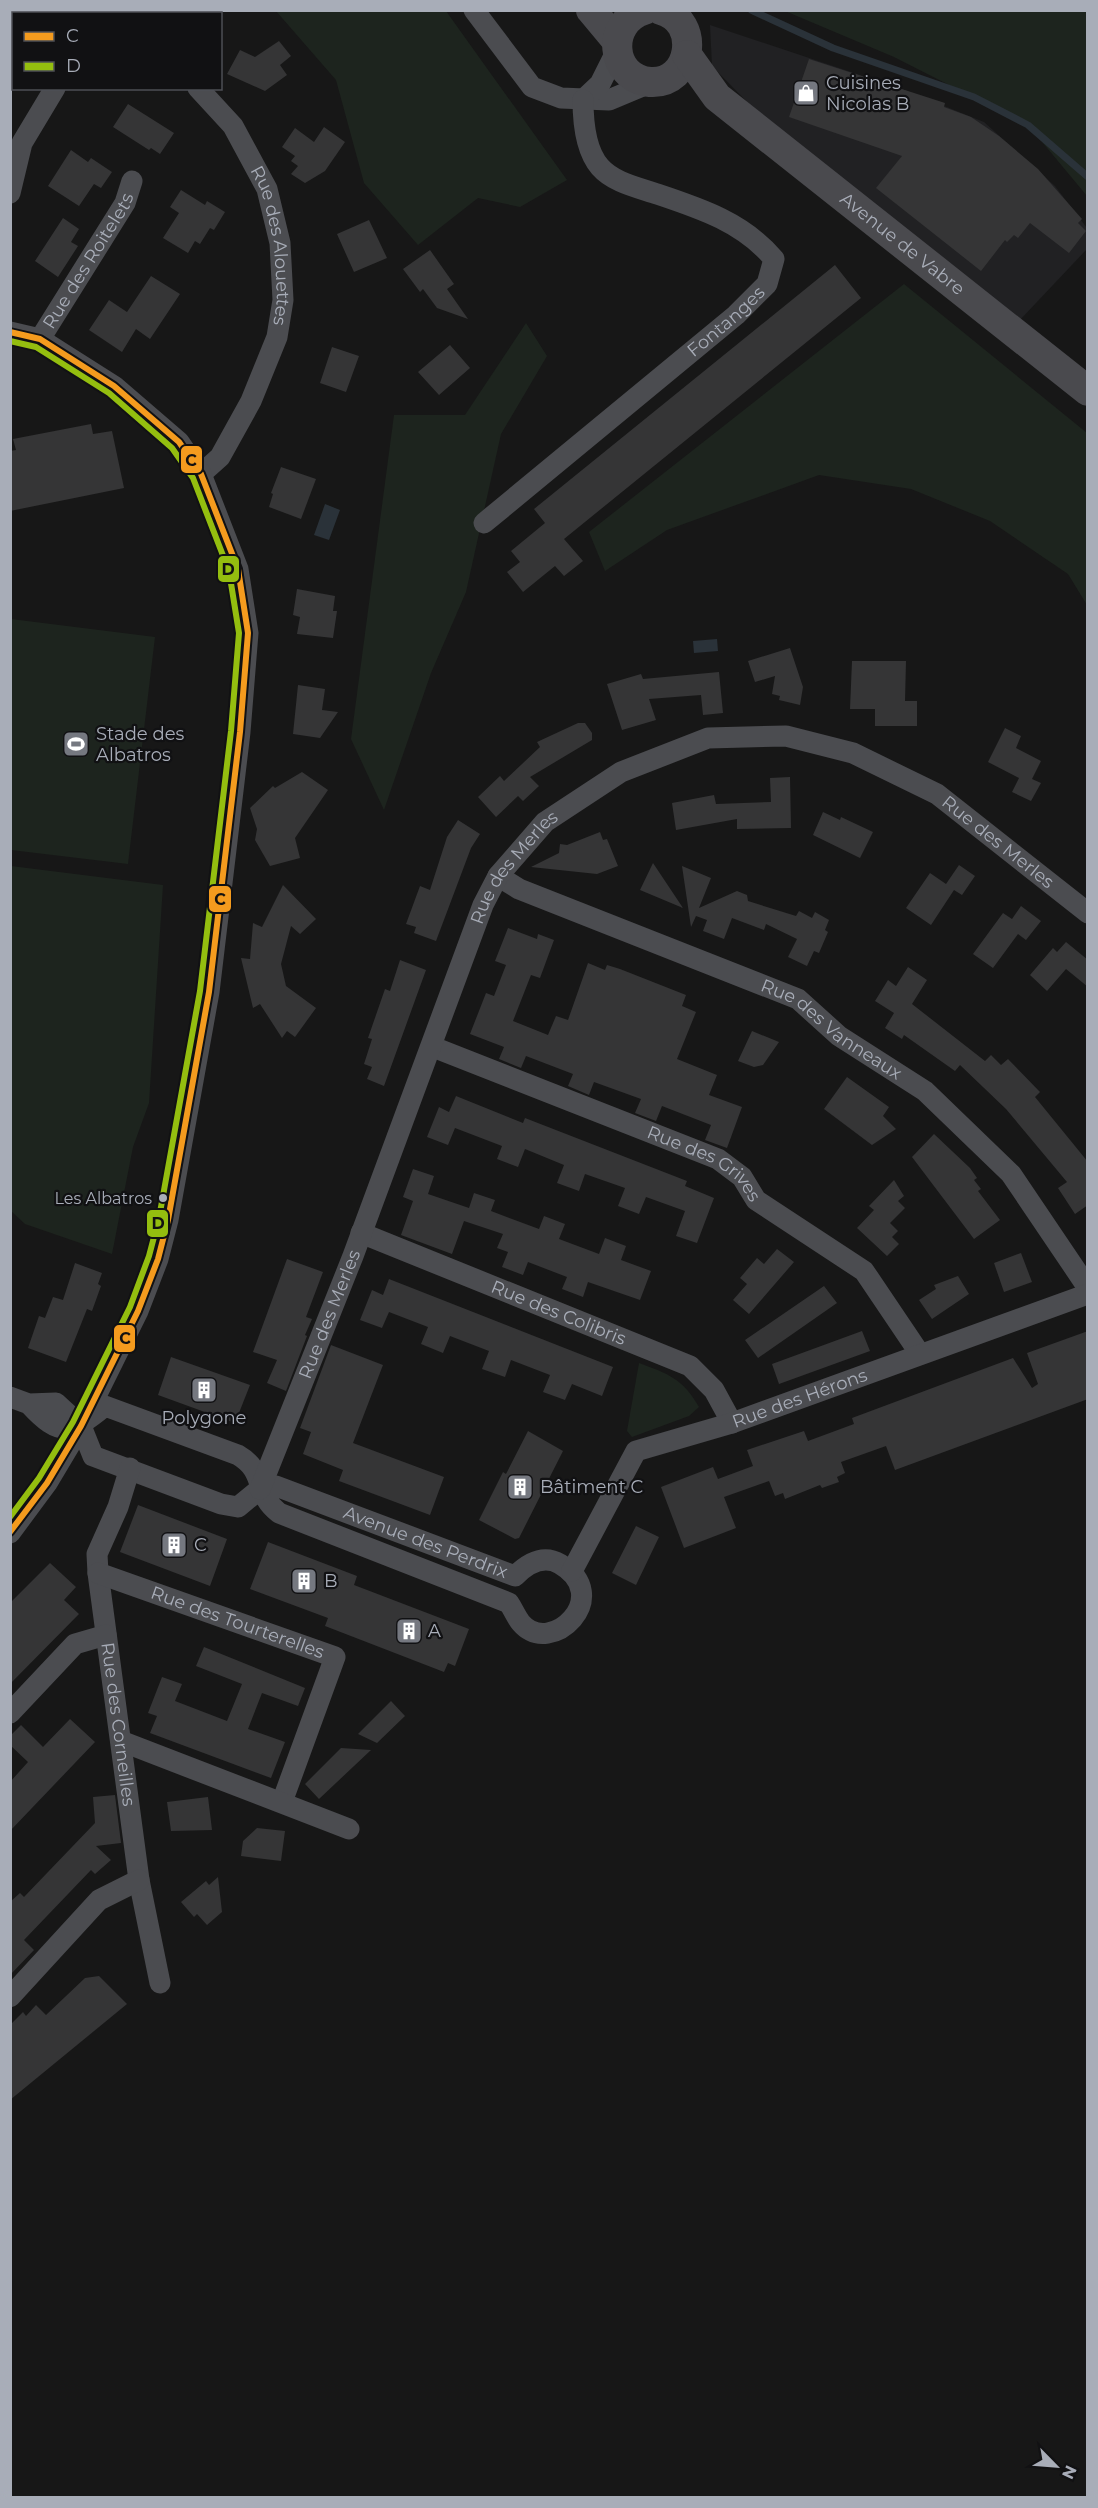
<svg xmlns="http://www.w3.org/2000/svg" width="1098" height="2508" font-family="Montserrat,sans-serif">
  <rect width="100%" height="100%" fill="#171717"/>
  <path fill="#212123" d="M710 25 902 89 984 122 1055 186 1087 228V249L1019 321 750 105 712 66Z"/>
  <path fill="#1d241e" d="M276 11H446L567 180 520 207 478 198 418 245 364 183 336 80Z
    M785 11H1087V196L1028 125 894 57Z
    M904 284 1087 433V605L1068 574 990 521 911 489 819 475 667 530 605 571 589 532Z
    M526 323 547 356 501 434 466 592 431 673 384 810 351 739 394 415H465Z
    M11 619 155 637 128 864 11 850Z
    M11 866 163 885 149 1103 133 1147 112 1254 25 1224 11 1211Z
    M639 1363C669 1374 683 1379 699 1407L689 1416 632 1437 627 1431Z"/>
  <path fill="#2a3239" d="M325 504 340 510 329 540 314 535Z
    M717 639 718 651 694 653 693 641Z"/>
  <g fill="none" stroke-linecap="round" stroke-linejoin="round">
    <path stroke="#2a3239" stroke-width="7" d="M751 10 833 48 974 97 1028 125 1088 177"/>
  </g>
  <path fill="#353536" d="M279 41 291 56 280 65 287 75 265 91 227 74 240 50 255 57Z
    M809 59 945 103 944 107 971 117 999 136 1038 169 1082 219 1078 223 1086 231 1069 253 1030 223 1018 238 1014 235 1007 242 1005 240 981 271 876 188 902 156 789 117Z
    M128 104 174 133 160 154 151 148 149 150 113 127Z
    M324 127 345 142 325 171 305 183 291 174 298 166 291 161 295 156 282 147 295 128 314 142Z
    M71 150 88 162 91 158 112 172 101 188 94 184 79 206 48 186Z
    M181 190 205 205 207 201 225 212 214 230 210 228 200 244 195 241 188 253 163 238 179 213 170 207Z
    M63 218 79 229 71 242 78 246 58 277 35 261Z
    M369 220 387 258 354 272 337 234Z
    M430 250 454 284 447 289 468 319 437 308 423 289 420 292 403 269Z
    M835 265 861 298 564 539 583 561 564 576 555 566 523 592 507 572 520 562 511 551 545 523 534 509Z
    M151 276 180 294 150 339 136 329 122 352 89 330 109 300 127 312Z
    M450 345 470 368 439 395 418 372Z
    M332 347 359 356 346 392 320 383Z
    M91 424 93 434 112 431 124 488 10 511V451L16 450 13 439Z
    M281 467 316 479 301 519 269 507 273 494 271 493Z
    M297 589 335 596 333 611H337L333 638 297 634 300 617 293 615Z
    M790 648 803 687 800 705 779 700 780 696 772 694 775 676 755 682 748 661Z
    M852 661H906L905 701H917V726H875V709H850Z
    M719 672 723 713 703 715 701 695 649 699 656 720 622 730 607 684 641 674 643 679Z
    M298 685 325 689 322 710 338 712 320 738 293 734Z
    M578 723H585L592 733V740L530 777 539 786 523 801 518 796 496 817 478 797 500 776 504 781 540 747 537 742Z
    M1005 728 1021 736 1016 748 1041 761 1032 779 1041 783 1031 801 1012 792 1019 778 988 762Z
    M302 772 328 790 295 838 300 858 270 866 255 840 257 829 250 808 273 786 275 788Z
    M790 777 791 828 737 829V819L676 830 672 803 714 795 716 804 771 802 770 778Z
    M823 812 840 820 841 817 873 832 860 858 813 835Z
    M458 820 480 834 471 848 436 941 414 933 416 927 406 924 420 886 430 890 447 837Z
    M600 832 603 840 607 839 618 866 597 874 531 867 559 853 560 844 567 845Z
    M653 863 683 908 640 890Z
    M959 865 975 876 962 895 954 890 931 925 906 908 930 873 946 884Z
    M682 866 711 878 699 908 737 891 747 895 748 901 796 916 799 911 812 918 815 912 829 920 825 930 828 932 819 953 814 951 807 966 788 957 797 939 766 924 764 930 732 918 724 939 703 931 707 920 696 916 691 927Z
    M283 885 316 919 300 934 291 926 281 964 286 986 316 1008 295 1037 287 1031 282 1038 260 1004 253 1008 241 958 250 959 253 923 262 927Z
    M1021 906 1041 921 1026 940 1018 934 993 968 973 954 1003 913 1012 919Z
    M508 928 537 939 538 934 554 940 540 978 531 975 513 1021 548 1035 556 1016 568 1020 588 963 605 970 607 965 620 969 686 995 682 1006 696 1012 677 1059 717 1075 709 1095 742 1107 727 1148 705 1140 711 1125 662 1106 656 1121 635 1113 641 1099 594 1082 589 1095 568 1086 573 1074 526 1056 521 1068 499 1059 504 1047 470 1034 486 993 494 996 506 965 495 961Z
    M1066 942 1088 960V987L1066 969 1047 991 1030 975 1053 948 1057 952Z
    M400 960 426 970 384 1086 367 1079 372 1067 364 1064 372 1039 368 1038 385 989 390 991Z
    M908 967 927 980 912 1004 985 1061 991 1055 1001 1065 1008 1059 1040 1092 1035 1097 1088 1162V1205L1075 1214 1058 1188 1067 1182 1006 1109 960 1065 955 1071 904 1035 902 1039 885 1028 894 1013 875 1001 888 980 896 986Z
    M752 1031 779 1042 763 1065 754 1067 738 1061Z
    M847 1077 889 1107 883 1116 896 1129 872 1145 824 1109Z
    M456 1096 523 1123 525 1118 687 1181 685 1186 714 1198 697 1243 676 1236 685 1211 646 1197 639 1214 618 1206 625 1188 585 1174 579 1191 557 1183 564 1165 525 1149 518 1167 497 1159 502 1146 455 1128 448 1145 427 1137 439 1107 449 1112Z
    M934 1134 970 1168 977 1178 974 1180 981 1189 978 1191 1000 1220 974 1239 912 1157Z
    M413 1169 434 1176 428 1194 469 1208 474 1193 495 1200 491 1211 539 1229 544 1216 565 1224 559 1239 599 1254 605 1238 626 1246 621 1260 651 1271 640 1300 588 1282 583 1297 562 1289 567 1277 528 1262 523 1275 502 1267 508 1252 497 1248 503 1234 464 1221 452 1254 401 1235 413 1201 403 1197Z
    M894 1180 904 1196 898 1201 905 1208 890 1223 898 1231 892 1237 899 1244 887 1256 857 1228 874 1210 869 1206Z
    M777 1249 794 1262 749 1314 733 1300 747 1284 740 1278 757 1258 764 1264Z
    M1021 1253 1032 1282 1004 1292 994 1263Z
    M287 1259 323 1272 306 1317 312 1319 305 1335 307 1336 286 1391 267 1383 277 1360 253 1352Z
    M75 1263 102 1273 98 1284 101 1286 92 1311 87 1309 66 1362 28 1348 39 1316 45 1318 53 1297 63 1300Z
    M958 1276 969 1294 932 1319 919 1300 936 1289 934 1285Z
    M389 1279 613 1367 602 1396 572 1384 565 1400 543 1392 550 1375 511 1360 505 1377 482 1369 489 1351 450 1336 443 1353 421 1344 428 1327 389 1312 382 1328 360 1320 372 1290 383 1295Z
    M824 1286 837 1303 758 1358 745 1340Z
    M862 1331 870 1351 779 1384 772 1364Z
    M1088 1331V1399L895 1470 886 1446 841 1462 845 1473 837 1477 839 1482 822 1488 820 1485 785 1499 783 1493 775 1496 769 1481 724 1497 736 1528 684 1548 661 1487 713 1467 718 1479 753 1466 747 1450 804 1431 808 1441 854 1424 852 1418 1013 1358 1032 1388 1038 1384 1027 1353Z
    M331 1345 383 1365 353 1443 444 1477 430 1515 339 1481 343 1470 303 1454 311 1432 300 1428Z
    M171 1357 250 1385 235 1423 158 1395Z
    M528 1431 563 1451 519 1538 515 1539 479 1520 503 1472 506 1474Z
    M138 1505 227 1539 210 1586 120 1552Z
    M636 1526 659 1537 636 1585 612 1573Z
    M268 1542 357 1576 354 1585 469 1629 455 1666 448 1663 444 1672 325 1626 328 1618 250 1589Z
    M50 1563 76 1587 64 1600 79 1614 10 1684V1603Z
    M204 1647 305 1688 298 1706 262 1693 248 1729 285 1742 271 1778 150 1733 157 1716 148 1713 162 1677 182 1684 175 1701 227 1721 242 1684 196 1666Z
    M391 1701 405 1716 377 1743 358 1734Z
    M70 1719 95 1742 10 1831V1782L28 1762 10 1745V1736L21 1725 43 1747Z
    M341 1748 371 1750 319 1799 305 1784Z
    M115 1795 121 1843 96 1846 111 1860 95 1874 91 1870 24 1940 34 1950 10 1975V1902L20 1893 24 1897 95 1823 93 1797Z
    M208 1797 212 1830 171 1831 167 1802Z
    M257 1828 285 1831 281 1861 241 1856 243 1841Z
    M218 1877 222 1912 207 1925 197 1914 194 1917 181 1902 206 1881 209 1885Z
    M99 1976 127 2004 10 2100V2025L23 2012 26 2016 36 2005 46 2015 85 1978Z"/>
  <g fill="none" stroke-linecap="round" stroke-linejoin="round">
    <g stroke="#4b4c50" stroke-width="21">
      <path d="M84 10 89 14"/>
      <path d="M474 10 532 87 561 98 609 100 652 82"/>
      <path id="s1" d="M198 88 233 126 267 189 280 243 283 300 277 337 251 401 220 457 201 474"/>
      <path d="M583 100 600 84 616 52"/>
      <path d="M10 193 22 143 55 88"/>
      <path d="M10 332 40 339 114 386 179 442 201 474 238 569 248 633 240 732 209 992 168 1220 158 1259 138 1311 81 1426 47 1483 10 1533"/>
      <path id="s2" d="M40 339 125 203 132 181"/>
      <path id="s3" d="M484 523 736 315 767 284 774 259C743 222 699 208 654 193 636 187 613 182 600 167 586 151 583 121 583 100"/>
      <path id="s4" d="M498 876 519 889 798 999 839 1036 925 1091 1011 1174 1088 1288"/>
      <path id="s5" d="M433 1047 718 1159 742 1177 756 1200 864 1271 920 1354"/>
      <path id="s6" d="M361 1233 690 1366 714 1390 732 1423"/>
      <path id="s7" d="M10 1397 29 1404 56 1403 81 1426 93 1456 221 1504 238 1507 260 1489 276 1486 515 1576C527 1564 543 1554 560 1564 615 1596 551 1658 521 1623 516 1617 513 1609 509 1603L279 1513C253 1493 267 1472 238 1455L105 1406C71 1434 60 1438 29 1404"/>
      <path id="s8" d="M130 1468 118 1507 97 1554 98 1573 139 1880 160 1983"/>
      <path id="s9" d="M260 1489 353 1256 483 905 498 876 545 822 621 772 708 738 786 736 853 753 937 794 1088 913"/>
      <path id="s10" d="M572 1571 636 1451 732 1423 1088 1294"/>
      <path id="s11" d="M98 1573 335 1657 282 1802"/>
      <path d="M10 1713 75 1644 106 1635"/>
      <path d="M121 1741 349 1829"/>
      <path d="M10 1997 99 1900 139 1880"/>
    </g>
    <g stroke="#4a4a4e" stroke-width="30">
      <path d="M591 10 616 40"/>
      <path d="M644 10C606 22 609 78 650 82 692 85 702 21 661 10"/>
      <path id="s12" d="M687 55 717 97 1088 391"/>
    </g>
    <defs>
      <path id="bus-1" d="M10 332 40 339 114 386 179 442 201 474 238 569 248 633 240 732 209 992 168 1220 158 1259 138 1311 81 1426 47 1483 10 1532"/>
      <path id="bus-2" d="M10 341 36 347 109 393 172 448 193 478 229 571 239 633 231 731 200 991 159 1218 149 1256 130 1307 73 1422 39 1478 10 1517"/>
    </defs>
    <use href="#bus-1" stroke="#111113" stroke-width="10"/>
    <use href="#bus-2" stroke="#111113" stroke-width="10"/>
    <use href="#bus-1" stroke="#f49b1e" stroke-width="6"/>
    <use href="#bus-2" stroke="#94be0f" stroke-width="6"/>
  </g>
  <defs>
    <symbol id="shop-square" viewBox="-11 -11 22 22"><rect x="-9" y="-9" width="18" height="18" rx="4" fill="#757880" stroke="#111113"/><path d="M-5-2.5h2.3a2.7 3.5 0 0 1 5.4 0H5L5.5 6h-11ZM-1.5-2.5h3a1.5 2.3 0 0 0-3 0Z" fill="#fff"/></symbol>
    <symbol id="stadium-square" viewBox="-11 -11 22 22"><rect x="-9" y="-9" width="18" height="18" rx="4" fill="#757880" stroke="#111113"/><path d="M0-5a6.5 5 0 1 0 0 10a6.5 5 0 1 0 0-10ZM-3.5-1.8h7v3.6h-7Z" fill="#fff"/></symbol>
    <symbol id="building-square" viewBox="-11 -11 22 22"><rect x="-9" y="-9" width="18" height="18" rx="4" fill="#757880" stroke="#111113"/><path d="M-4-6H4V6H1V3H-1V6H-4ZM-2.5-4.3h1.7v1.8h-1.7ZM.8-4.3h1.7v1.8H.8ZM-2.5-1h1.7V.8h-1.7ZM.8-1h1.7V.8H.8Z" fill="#fff"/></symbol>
  </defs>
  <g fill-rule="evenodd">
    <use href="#shop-square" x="791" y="78" width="30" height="30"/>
    <use href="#stadium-square" x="61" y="729" width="30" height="30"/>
    <use href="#building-square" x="189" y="1375" width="30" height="30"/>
    <use href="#building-square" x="505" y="1472" width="30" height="30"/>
    <use href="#building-square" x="159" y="1530" width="30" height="30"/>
    <use href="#building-square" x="289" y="1566" width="30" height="30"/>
    <use href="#building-square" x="394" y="1616" width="30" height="30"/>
  </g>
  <circle fill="#a8adb8" stroke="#111113" stroke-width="2" cx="163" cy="1198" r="5"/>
  <g text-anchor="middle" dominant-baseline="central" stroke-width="4.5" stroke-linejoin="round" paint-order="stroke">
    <g font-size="16" fill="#a8adb8" stroke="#111113" text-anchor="end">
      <text x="152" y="1198">Les Albatros</text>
    </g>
    <g font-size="18" fill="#a8adb8" stroke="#111113" text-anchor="start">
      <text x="826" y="83">Cuisines<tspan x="826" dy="21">Nicolas B</tspan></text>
      <text x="96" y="734">Stade des<tspan x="96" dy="21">Albatros</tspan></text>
      <text x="204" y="1418" text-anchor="middle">Polygone</text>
      <text x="540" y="1487">Bâtiment C</text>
      <text x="194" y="1545">C</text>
      <text x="324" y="1581">B</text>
      <text x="428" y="1631">A</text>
    </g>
    <g font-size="18" fill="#a8adb8" stroke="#111113">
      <text stroke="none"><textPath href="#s12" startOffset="288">Avenue de Vabre</textPath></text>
      <text stroke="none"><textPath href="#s1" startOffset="180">Rue des Alouettes</textPath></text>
      <text stroke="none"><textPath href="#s2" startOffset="92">Rue des Roitelets</textPath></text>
      <text stroke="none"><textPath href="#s3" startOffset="315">Fontanges</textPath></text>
      <text stroke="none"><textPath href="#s9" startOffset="1232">Rue des Merles</textPath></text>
      <text stroke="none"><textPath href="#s9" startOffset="674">Rue des Merles</textPath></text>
      <text stroke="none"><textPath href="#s4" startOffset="369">Rue des Vanneaux</textPath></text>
      <text stroke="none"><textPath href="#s5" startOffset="297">Rue des Grives</textPath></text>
      <text stroke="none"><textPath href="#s6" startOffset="213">Rue des Colibris</textPath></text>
      <text stroke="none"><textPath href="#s9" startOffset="188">Rue des Merles</textPath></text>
      <text stroke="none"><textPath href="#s10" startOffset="308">Rue des Hérons</textPath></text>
      <text stroke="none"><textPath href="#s7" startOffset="472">Avenue des Perdrix</textPath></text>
      <text stroke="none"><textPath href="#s11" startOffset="148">Rue des Tourterelles</textPath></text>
      <text stroke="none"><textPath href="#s8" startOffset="264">Rue des Corneilles</textPath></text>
    </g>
  </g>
  <g stroke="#111113" stroke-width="2">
    <rect x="180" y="445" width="23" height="29" rx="6" fill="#f49b1e"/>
    <rect x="217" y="555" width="23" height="28" rx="6" fill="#94be0f"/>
    <rect x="208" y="885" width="24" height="28" rx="6" fill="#f49b1e"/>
    <rect x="146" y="1209" width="23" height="29" rx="6" fill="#94be0f"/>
    <rect x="113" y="1324" width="23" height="29" rx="6" fill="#f49b1e"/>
  </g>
  <g font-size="16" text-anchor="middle" font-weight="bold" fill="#111">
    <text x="191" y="466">C</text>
    <text x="228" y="575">D</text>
    <text x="220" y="905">C</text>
    <text x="158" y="1229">D</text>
    <text x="125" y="1344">C</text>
  </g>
  <rect width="1098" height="2508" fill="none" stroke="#a8adb8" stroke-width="24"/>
  <rect x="12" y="12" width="210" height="78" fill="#111113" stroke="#4d4f55" stroke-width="1.5"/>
  <rect x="24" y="32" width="30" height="9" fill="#f49b1e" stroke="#4d4f55" stroke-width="1.5"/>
  <text x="66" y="42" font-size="18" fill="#a8adb8">C</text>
  <rect x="24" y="62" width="30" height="9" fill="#94be0f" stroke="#4d4f55" stroke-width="1.5"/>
  <text x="66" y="72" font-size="18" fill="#a8adb8">D</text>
  <g transform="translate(1056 2466) rotate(115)" stroke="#111113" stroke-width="4.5" paint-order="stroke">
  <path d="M0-4.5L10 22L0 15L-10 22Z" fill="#a8adb8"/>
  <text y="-9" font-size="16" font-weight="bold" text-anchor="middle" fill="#a8adb8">N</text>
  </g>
</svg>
